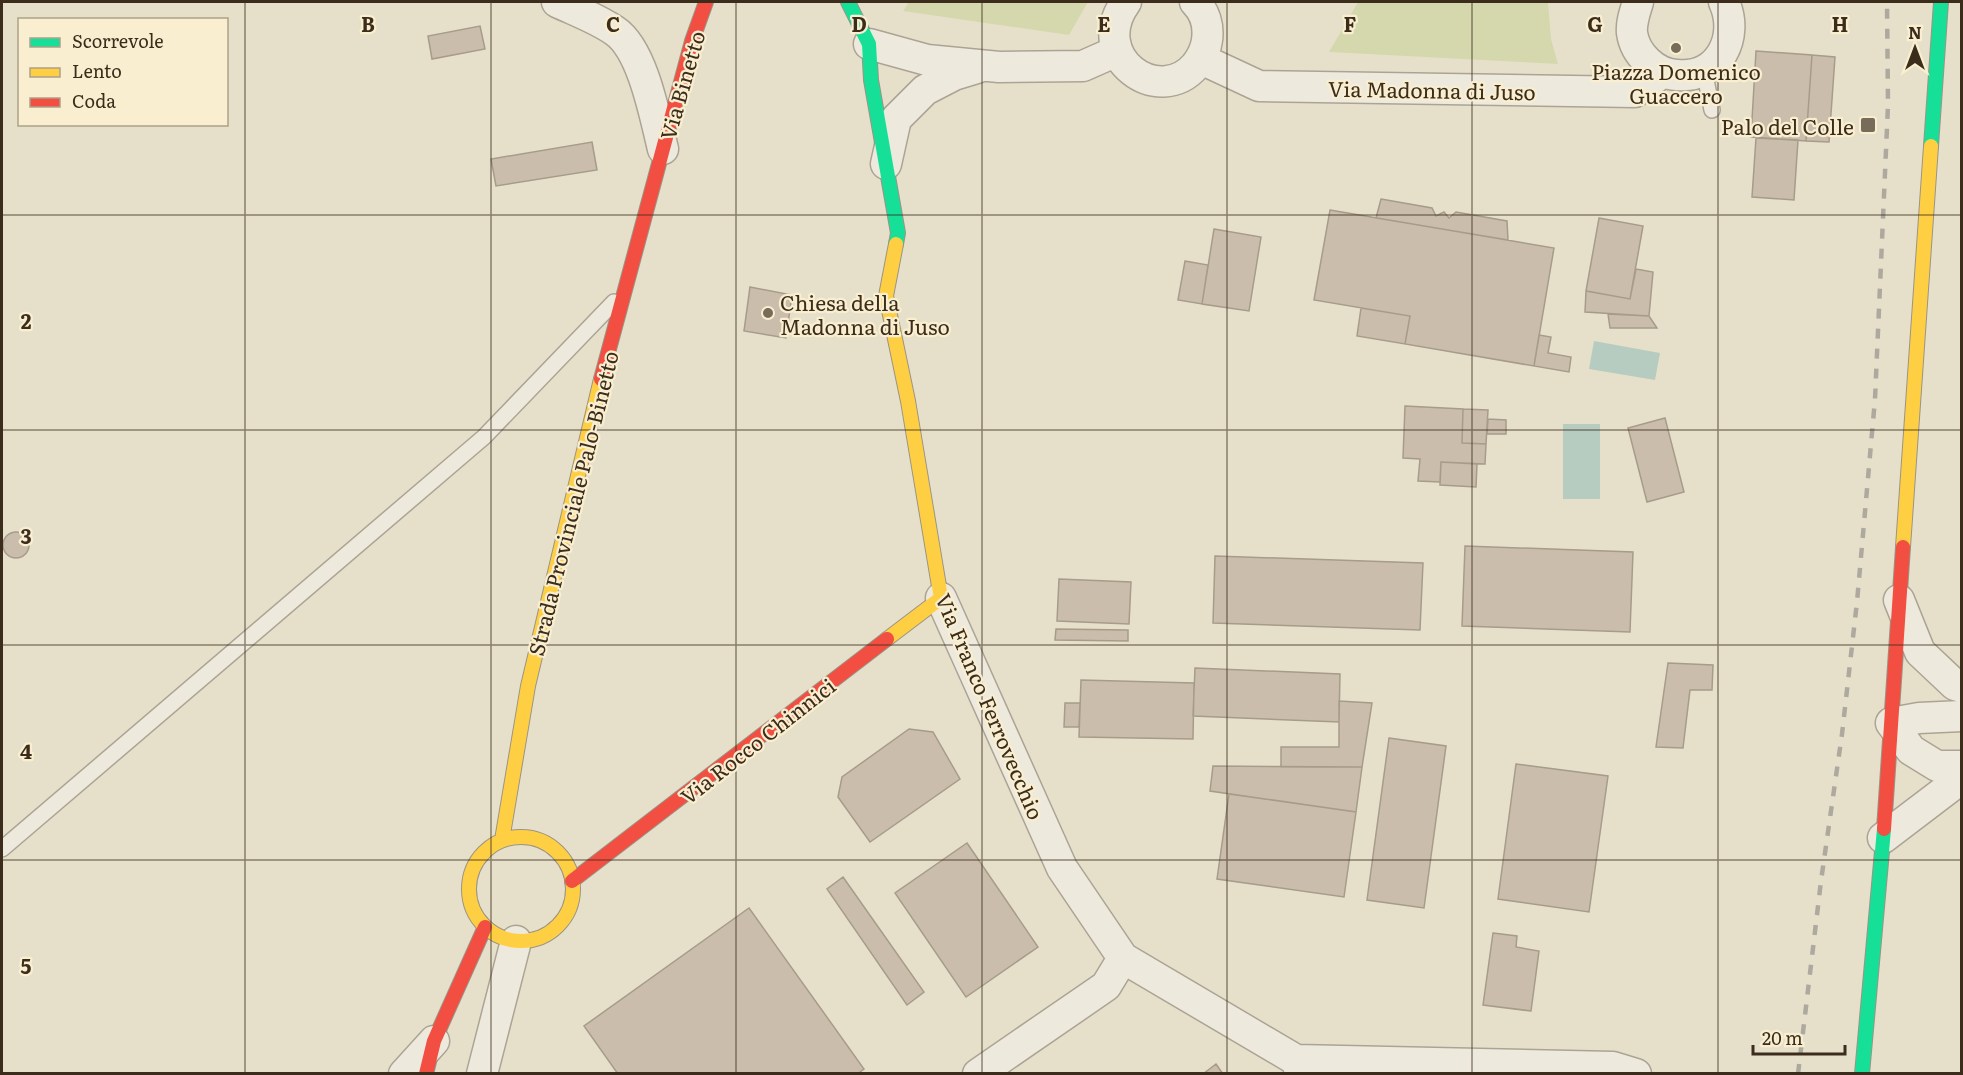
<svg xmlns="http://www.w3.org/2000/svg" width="1963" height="1075" font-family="Literata,serif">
  <rect width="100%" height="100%" fill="#e6e0cb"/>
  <path fill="#d5d8ac" d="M909 2H1088L1069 35 903 11Z
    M1358 2H1548L1551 39 1558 64 1329 52Z"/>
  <path fill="#b7ccc0" d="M1594 341 1660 353 1655 380 1589 369Z
    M1563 424H1600V499H1563Z"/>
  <path fill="#cabdab" stroke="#a79b8a" stroke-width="1.5" d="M480 26 485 49 432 59 428 36Z
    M1756 51 1812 55 1806 141 1751 137Z
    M1812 55 1835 57 1829 142 1806 141Z
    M1756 138 1798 140 1794 200 1752 197Z
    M592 142 597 170 496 186 491 159Z
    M1381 199 1432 208 1436 216 1444 212 1449 218 1456 212 1507 221 1508 240 1376 218Z
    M1330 210 1554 248 1534 366 1405 344 1410 316 1314 300Z
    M1599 218 1643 226 1630 299 1586 291Z
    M1214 229 1261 237 1249 311 1202 304Z
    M1185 261 1208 265 1202 304 1178 300Z
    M1636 269 1653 272 1649 316 1585 312 1586 291 1630 299Z
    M750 287 792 295 786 338 744 331Z
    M1361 308 1410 316 1405 344 1357 336Z
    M1608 314 1649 316 1657 328H1610Z
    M1539 335 1551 337 1548 353 1571 357 1569 372 1534 366Z
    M1405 406 1463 409 1462 443 1486 444 1485 464 1441 462 1440 482 1418 481 1420 459 1403 458Z
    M1463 409 1488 410 1486 444 1462 443Z
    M1665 418 1684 492 1647 502 1628 428Z
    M1488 419 1506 420V434H1487Z
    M1441 462 1477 464 1476 487 1440 485Z
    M3 545a13 13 0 1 1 26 0a13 13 0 1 1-26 0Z
    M1465 546 1633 552 1630 632 1462 626Z
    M1215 556 1423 563 1420 630 1213 623Z
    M1059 579 1131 582 1129 624 1057 621Z
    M1056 629 1128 630V641L1055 640Z
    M1668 663 1713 665 1712 690H1690L1683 748 1656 747Z
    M1195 668 1340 674 1339 722 1193 716Z
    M1081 680 1194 683 1193 739 1079 737Z
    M1339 701 1372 703 1362 767H1281V747H1339Z
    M1065 703H1080L1079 727H1064Z
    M909 729 933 732 960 779 870 842 838 797 842 777Z
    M1389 738 1446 746 1424 908 1367 900Z
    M1516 764 1608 776 1589 912 1498 899Z
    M1213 766 1362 767 1356 812 1210 791Z
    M1229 794 1356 812 1344 897 1217 879Z
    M967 843 1038 947 966 997 895 893Z
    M843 877 924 992 907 1005 827 889Z
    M749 908 864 1069 857 1074H618L584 1026Z
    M1493 933 1517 936 1516 947 1539 951 1531 1011 1483 1005Z
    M1216 1064 1223 1074H1203Z"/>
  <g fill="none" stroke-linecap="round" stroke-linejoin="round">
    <defs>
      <path id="lane" d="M1704 70 1712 110
        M2 849 484 437 614 302"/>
      <path id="street" d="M557 2C576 11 598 19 615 31 643 50 655 117 663 149
        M1126 2C1086 57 1159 109 1196 65 1202 57 1206 49 1207 40 1209 26 1205 12 1195 2
        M1638 2C1635 12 1631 22 1632 33 1635 54 1655 74 1677 75 1719 79 1740 37 1724 2
        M869 44 927 60 999 67 1083 66 1117 51
        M1201 59 1259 86 1635 92 1663 72
        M886 164 896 119 925 90 954 75 977 68
        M941 598 1062 868 1123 958 1296 1060 1301 1074
        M1899 600 1920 652 1955 685 1962 687
        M1962 716 1919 718 1891 723 1911 750 1937 766H1962
        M1883 838 1962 778
        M1296 1060 1613 1067 1636 1074
        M404 1074 434 1041
        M482 1074 516 941
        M978 1074 1106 986 1123 958"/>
      <path id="fast" d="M848 2 869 44 871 80 898 233 896 244
        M1931 146 1941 2
        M1862 1074 1884 829"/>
      <path id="slow" d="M1903 547 1931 146
        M887 639 941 598 908 401 886 296 896 244
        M469 889a52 52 0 1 1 104 0a52 52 0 1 1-104 0Z
        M502 840 528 686 601 379"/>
      <path id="jam" d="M601 379 692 41 706 2
        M1884 829 1903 547
        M572 881 887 639
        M426 1074 434 1041 485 927"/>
    </defs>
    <use href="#lane" stroke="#aba495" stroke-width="18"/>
    <use href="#street" stroke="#aba495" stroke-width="33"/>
    <use href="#fast" stroke="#9b9485" stroke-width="16"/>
    <use href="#slow" stroke="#9b9485" stroke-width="16"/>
    <use href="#jam" stroke="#9b9485" stroke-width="16"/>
    <use href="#lane" stroke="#eee9dd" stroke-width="15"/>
    <use href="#street" stroke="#eee9dd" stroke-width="30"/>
    <use href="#fast" stroke="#16e098" stroke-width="14"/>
    <use href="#slow" stroke="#ffcf43" stroke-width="14"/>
    <use href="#jam" stroke="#f24e42" stroke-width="14"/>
    <path stroke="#ada99e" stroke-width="4.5" stroke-dasharray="10 10" stroke-linecap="butt" d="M1798 1074 1821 881 1842 734 1857 602 1875 399 1888 105 1887 2"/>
  </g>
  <path fill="none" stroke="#3b2c1c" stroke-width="1.5" stroke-opacity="0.55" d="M245 2V1074M491 2V1074M736 2V1074M982 2V1074M1227 2V1074M1472 2V1074M1718 2V1074M2 215H1962M2 430H1962M2 645H1962M2 860H1962"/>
  <g fill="#776b59" stroke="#f9efd0" stroke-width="2">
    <circle cx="1676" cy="48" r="6"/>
    <rect x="1860" y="117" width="16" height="16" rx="3"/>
    <circle cx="768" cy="313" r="6"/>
  </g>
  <g text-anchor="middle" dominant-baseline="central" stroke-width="4.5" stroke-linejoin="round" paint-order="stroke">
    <g font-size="21" fill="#3b2c1c" stroke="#f9efd0">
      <text x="1676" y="70">Piazza Domenico<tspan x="1676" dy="24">Guaccero</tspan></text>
      <text x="1854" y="125" text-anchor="end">Palo del Colle</text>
      <text x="780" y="301" text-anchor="start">Chiesa della<tspan x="780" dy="24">Madonna di Juso</tspan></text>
    </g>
    <g font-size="21" fill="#3b2c1c" stroke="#f9efd0">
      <text transform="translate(681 85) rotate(-74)">Via Binetto</text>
      <text transform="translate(1432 89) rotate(1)">Via Madonna di Juso</text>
      <text transform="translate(572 503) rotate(-76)">Strada Provinciale Palo-Binetto</text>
      <text transform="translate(991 706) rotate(67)">Via Franco Ferrovecchio</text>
      <text transform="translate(757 740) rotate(-38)">Via Rocco Chinnici</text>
    </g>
  </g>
  <g font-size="20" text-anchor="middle" font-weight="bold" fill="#3b2c1c" stroke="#f9efd0" stroke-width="4.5" stroke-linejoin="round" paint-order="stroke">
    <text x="368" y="32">B</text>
    <text x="613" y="32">C</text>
    <text x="859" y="32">D</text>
    <text x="1104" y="32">E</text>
    <text x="1350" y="32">F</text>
    <text x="1595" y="32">G</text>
    <text x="1840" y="32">H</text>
    <text x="26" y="329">2</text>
    <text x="26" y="544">3</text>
    <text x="26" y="759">4</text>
    <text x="26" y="974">5</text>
  </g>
  <rect width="1963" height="1075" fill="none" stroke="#3b2c1c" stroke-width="6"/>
  <rect x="18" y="18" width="210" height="108" fill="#f9efd0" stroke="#ada188" stroke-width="1.5"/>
  <rect x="30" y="38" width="30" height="9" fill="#16e098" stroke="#ada188" stroke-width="1.5"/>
  <text x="72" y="48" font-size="18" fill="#3b2c1c">Scorrevole</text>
  <rect x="30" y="68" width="30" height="9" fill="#ffcf43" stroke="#ada188" stroke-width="1.5"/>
  <text x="72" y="78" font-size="18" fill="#3b2c1c">Lento</text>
  <rect x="30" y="98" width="30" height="9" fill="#f24e42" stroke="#ada188" stroke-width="1.5"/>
  <text x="72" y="108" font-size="18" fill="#3b2c1c">Coda</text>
  <g transform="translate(1915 48)" stroke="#f9efd0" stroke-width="4.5" paint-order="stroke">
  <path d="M0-4.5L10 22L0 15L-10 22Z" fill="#3b2c1c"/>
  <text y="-9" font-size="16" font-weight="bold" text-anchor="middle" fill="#3b2c1c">N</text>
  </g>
  <path d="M1753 1045v9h92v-9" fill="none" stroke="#3b2c1c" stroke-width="3"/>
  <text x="1762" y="1045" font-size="18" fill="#3b2c1c" stroke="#f9efd0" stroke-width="4.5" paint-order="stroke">20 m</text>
</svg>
